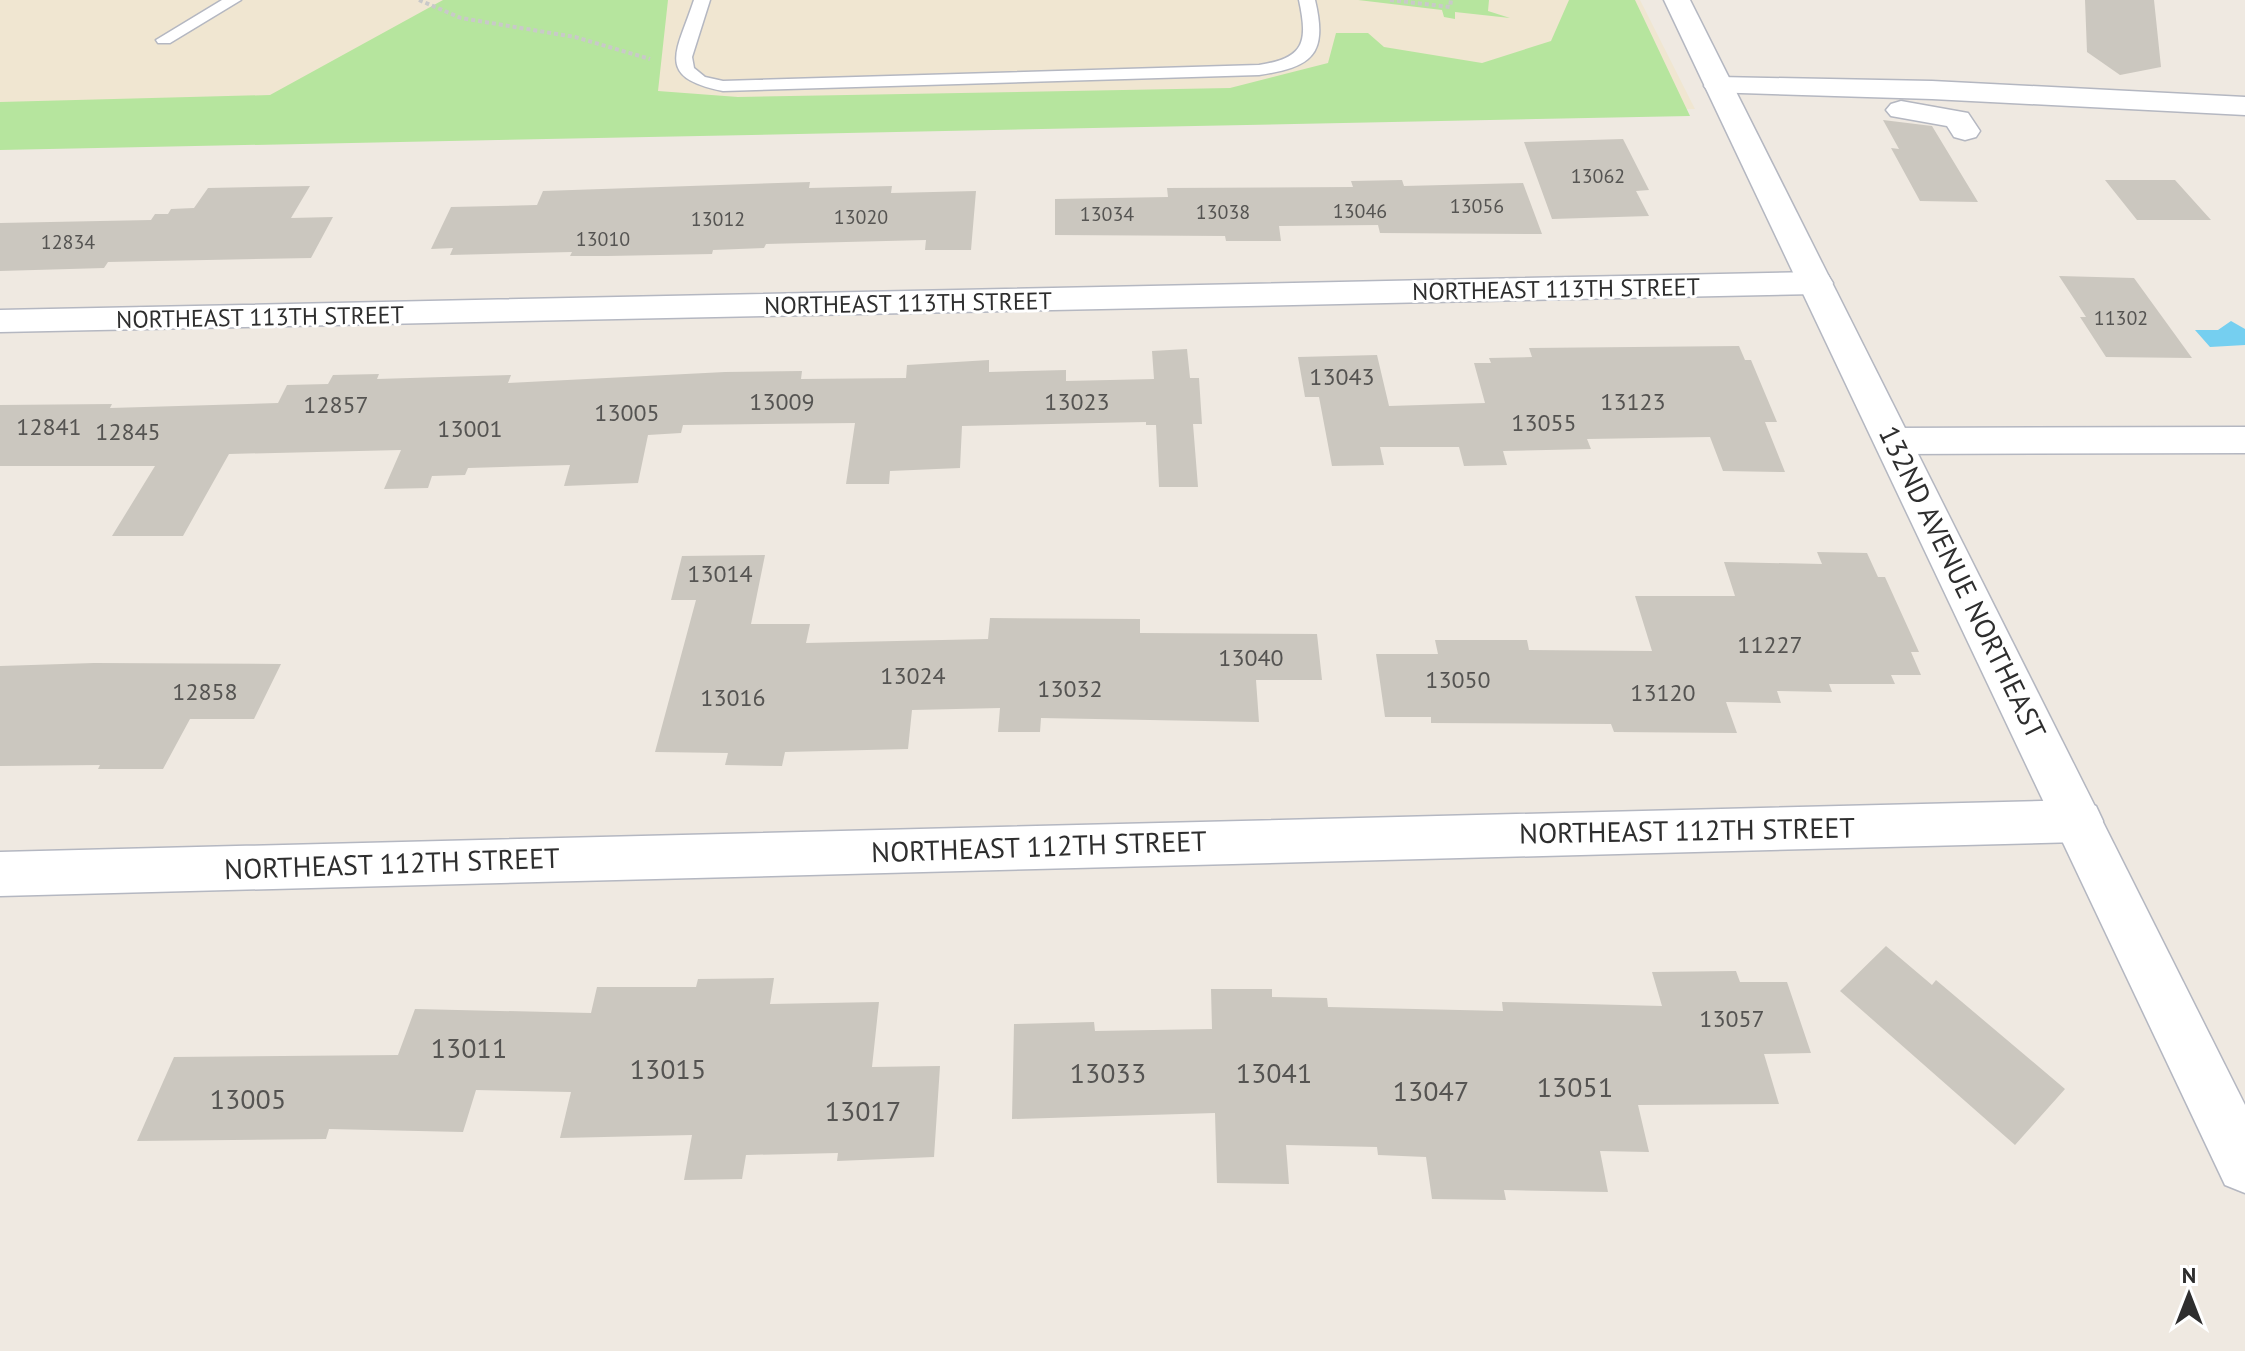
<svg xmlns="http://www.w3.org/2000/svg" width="2245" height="1351" font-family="'PT Sans',sans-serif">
  <rect width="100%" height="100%" fill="#efe9e1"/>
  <path fill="#f0e6d1" d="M0 0H1640L1695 109 0 143Z"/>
  <path fill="#b6e59e" d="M443 0H668L658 91 738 97 1230 88 1328 63 1336 33H1368L1384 47 1482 63 1551 41 1569 0H1635L1690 116 0 150V102L270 95Z
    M1358 0H1489L1488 11 1510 18 1455 12V19L1444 17 1442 10Z"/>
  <path fill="#75cff0" d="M2231 321 2245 329V345L2210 347 2195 330H2218Z"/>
  <path fill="#cbc7bf" d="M2085 0H2154L2161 67 2120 75 2087 52Z
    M1883 120 1932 126 1978 202 1920 201 1891 148 1899 149Z
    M1623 139 1649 190 1636 191 1649 216 1552 219 1524 142Z
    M1402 180 1404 186 1523 183 1542 234 1380 233 1378 225 1279 226 1281 241H1226L1225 236 1055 235V199L1168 197 1167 188 1353 187 1351 181Z
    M2105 180H2175L2211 220H2137Z
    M810 182 809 188 892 186 891 193 976 191 971 250H925L926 240 766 244 764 248 713 250 712 254 608 256H570L572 252 450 255 453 248 431 249 451 207 537 205 543 191Z
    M310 186 291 218 333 217 311 258 108 262 104 268 0 271V223L151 220 155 214H168L171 209 194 208 208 188Z
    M2059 276 2134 278 2192 358 2106 357 2080 317H2086Z
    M1739 346 1745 360H1751L1777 422H1765L1785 472 1723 471 1710 437 1587 439 1591 449 1503 451 1507 465 1464 466 1459 447H1380L1384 465 1332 466 1319 397H1305L1298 357 1377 355 1389 406 1485 403 1474 363H1491L1489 358 1532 357 1529 348Z
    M1187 349 1190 378H1199L1202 424H1193L1198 487H1159L1156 425H1146V422L962 426 960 468 890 471 889 484H846L855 423 683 425 681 433 648 435 638 483 564 486 570 465 468 468 465 475 432 476 428 488 384 489 401 450 229 454 183 536H112L155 466H0V405L112 404 110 408 278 403 287 385 328 384 333 375 379 374 377 379 511 375 508 383 725 372 802 371 801 379 906 378 907 365 989 360V372L1066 370V381L1154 379 1152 351Z
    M1817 552 1867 553 1878 577H1885L1919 652H1911L1921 675H1891L1895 684H1829L1832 692 1777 691 1781 703 1726 702 1737 733 1614 732 1611 724 1431 723V717H1385L1376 654H1438L1435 640H1527L1529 650 1652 651 1635 596H1735L1724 562 1822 564Z
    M765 555 751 624H810L806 643 988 639 990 618 1140 619V633L1317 634 1322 680H1256L1259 722 1041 718 1040 732H998L1000 708 912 710 908 749 785 752 782 766 725 765 728 753 655 752 696 600H671L682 556Z
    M94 663 281 664 254 719H190L163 769H98L100 765 0 766V666Z
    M1886 946 1932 985 1936 980 2065 1089 2015 1145 1840 991Z
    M1736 971 1740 982H1787L1811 1053 1764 1054 1779 1104 1638 1105 1649 1152 1600 1151 1608 1192 1504 1190 1506 1200 1432 1199 1426 1157 1378 1155 1377 1147 1286 1145 1289 1184 1217 1183 1215 1113 1012 1119 1014 1024 1094 1022 1095 1031 1212 1029 1211 989H1272V997L1327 998 1328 1007 1503 1011 1502 1002 1662 1006 1652 972Z
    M774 978 770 1004 879 1002 872 1067 940 1066 934 1157 837 1161 838 1153 746 1155 742 1179 684 1180 692 1135 560 1138 571 1092 476 1090 463 1132 329 1129 326 1139 137 1141 174 1057 398 1055 415 1009 591 1013 597 987H696L698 979Z"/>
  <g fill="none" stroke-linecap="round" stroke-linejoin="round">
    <defs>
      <path id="lane" d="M222 0H241L170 43H158L156 40Z
        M694 0H710L692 57 694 68 705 77 723 81 1259 65C1305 58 1308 42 1299 0H1315C1328 55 1312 67 1259 75L723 91C654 77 677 52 694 0Z"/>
      <path id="street" d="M1719 77 1932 81 2245 97V115L1932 99 1709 92 1704 86 1709 80Z
        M1901 101 1968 113 1980 131 1976 137 1965 140 1954 137 1947 126 1891 116 1886 110 1891 104Z
        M1816 272 1828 275 1833 283 1828 291 1816 294 0 332V310Z
        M2245 427V453L1894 454 1881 451 1875 441 1881 431 1894 428Z
        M2079 800 2096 806 2103 821 2096 836 2079 842 0 896V852Z"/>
      <path id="secondary" d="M1664 0H1690L2245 1105V1193L2225 1185Z"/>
    </defs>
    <use href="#lane" stroke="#b4b7c1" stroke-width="3"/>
    <use href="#street" stroke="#b4b7c1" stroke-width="3"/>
    <use href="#secondary" stroke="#b4b7c1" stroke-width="3"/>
    <path stroke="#c9c9c9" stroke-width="4" stroke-dasharray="4 3" stroke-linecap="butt" d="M419 0 461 18 575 37 650 59
      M1390 0 1450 7 1451 0"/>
    <use href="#lane" fill="#fff" fill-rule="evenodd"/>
    <use href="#street" fill="#fff" fill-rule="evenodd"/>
    <use href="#secondary" fill="#fff" fill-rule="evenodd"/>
  </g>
  <g text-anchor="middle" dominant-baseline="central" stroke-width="6" stroke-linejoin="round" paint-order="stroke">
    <g font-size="20" fill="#555452">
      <text x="1598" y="176">13062</text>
      <text x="1477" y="206">13056</text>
      <text x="1360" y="211">13046</text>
      <text x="1223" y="212">13038</text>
      <text x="1107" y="214">13034</text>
      <text x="861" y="217">13020</text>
      <text x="718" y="219">13012</text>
      <text x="603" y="239">13010</text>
      <text x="68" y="242">12834</text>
      <text x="2121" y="318">11302</text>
    </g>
    <g font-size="24" fill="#2e2e2e" stroke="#fff">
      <text transform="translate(1556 289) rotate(-1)">NORTHEAST 113TH STREET</text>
      <text transform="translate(908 303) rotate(-1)">NORTHEAST 113TH STREET</text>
      <text transform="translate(260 317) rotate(-1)">NORTHEAST 113TH STREET</text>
    </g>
    <g font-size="24" fill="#555452">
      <text x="1342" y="376">13043</text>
      <text x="782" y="401">13009</text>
      <text x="1077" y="401">13023</text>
      <text x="1633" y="401">13123</text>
      <text x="336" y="404">12857</text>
      <text x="627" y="412">13005</text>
      <text x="1544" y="422">13055</text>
      <text x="49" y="426">12841</text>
      <text x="470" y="428">13001</text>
      <text x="128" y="431">12845</text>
      <text x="720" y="573">13014</text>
      <text x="1770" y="644">11227</text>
      <text x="1251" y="657">13040</text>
      <text x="913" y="675">13024</text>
      <text x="1458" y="679">13050</text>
      <text x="1070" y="688">13032</text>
      <text x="205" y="691">12858</text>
      <text x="1663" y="692">13120</text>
      <text x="733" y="697">13016</text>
      <text x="1732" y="1018">13057</text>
    </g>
    <g font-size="28" fill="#2e2e2e" stroke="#fff">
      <text transform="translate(1963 582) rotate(64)">132ND AVENUE NORTHEAST</text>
      <text transform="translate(1687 830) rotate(-1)">NORTHEAST 112TH STREET</text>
      <text transform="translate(1039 846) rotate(-2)">NORTHEAST 112TH STREET</text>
      <text transform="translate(392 863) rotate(-2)">NORTHEAST 112TH STREET</text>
    </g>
    <g font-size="28" fill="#555452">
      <text x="469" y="1047">13011</text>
      <text x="668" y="1068">13015</text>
      <text x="1108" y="1072">13033</text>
      <text x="1274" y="1072">13041</text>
      <text x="1575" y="1086">13051</text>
      <text x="1431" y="1090">13047</text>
      <text x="248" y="1098">13005</text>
      <text x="863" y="1110">13017</text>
    </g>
  </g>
  <g transform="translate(2189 1295)" stroke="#ffffff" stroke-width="6" paint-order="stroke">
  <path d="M0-6L14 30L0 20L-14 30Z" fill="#2e2e2e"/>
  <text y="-12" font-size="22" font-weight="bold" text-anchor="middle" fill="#2e2e2e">N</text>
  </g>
</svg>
